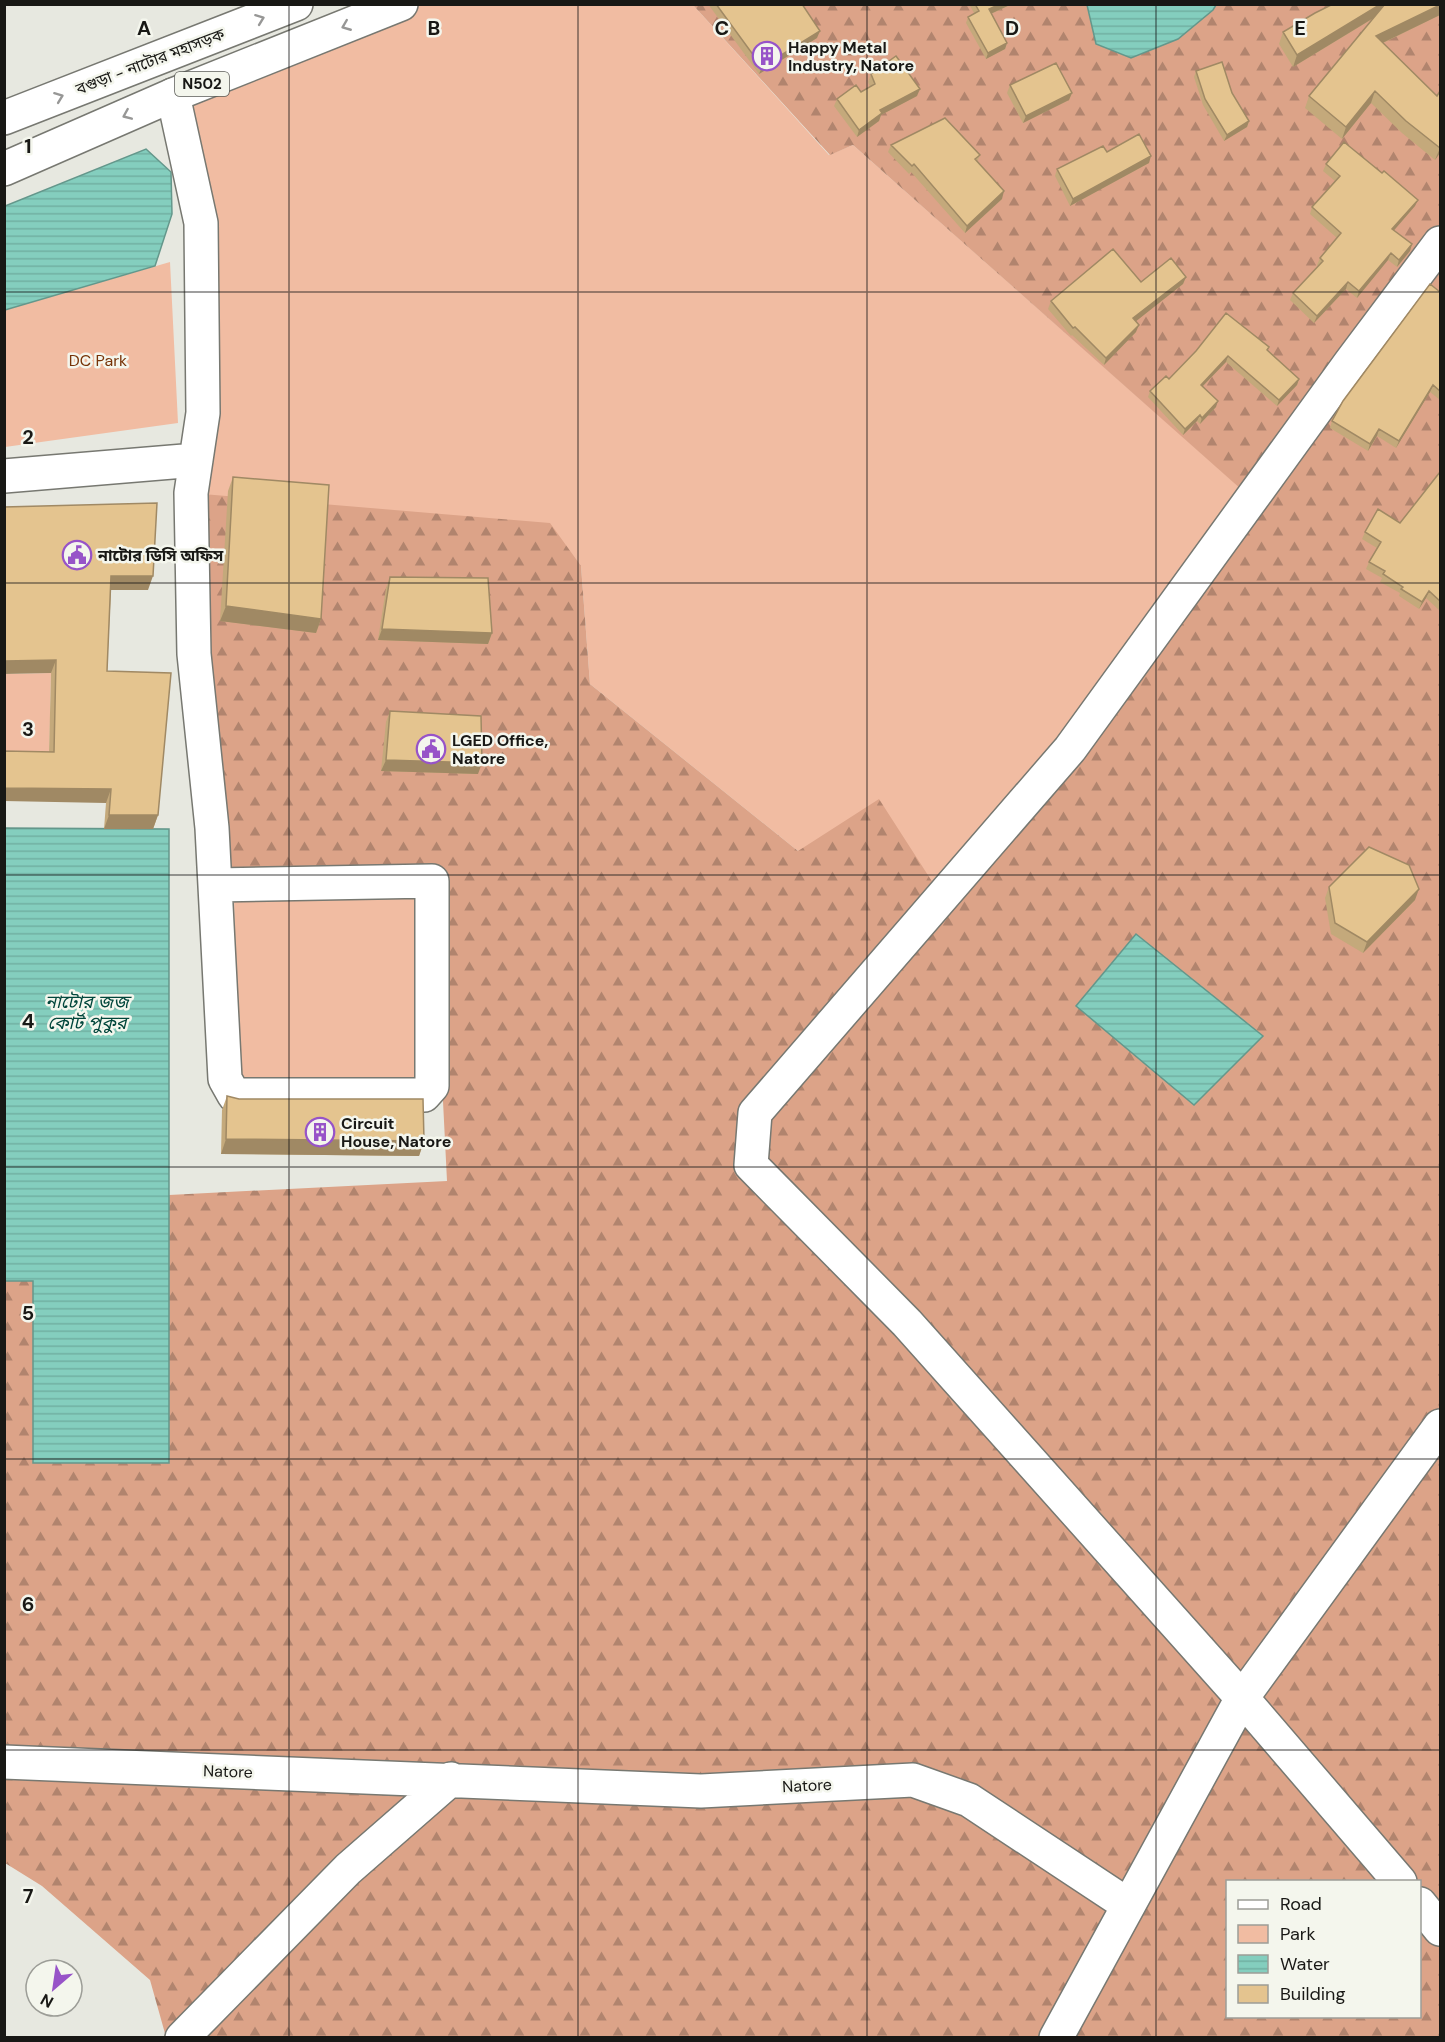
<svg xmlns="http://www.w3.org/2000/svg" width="1445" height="2042" viewBox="0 0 1445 2042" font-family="'DM Sans','Noto Sans Bengali',sans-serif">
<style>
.green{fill:#f1bca2}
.forest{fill:url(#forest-firs);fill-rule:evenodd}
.water{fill:url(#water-rules);stroke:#64978b;stroke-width:1.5}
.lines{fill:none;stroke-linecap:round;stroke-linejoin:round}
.minor-casing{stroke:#777871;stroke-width:36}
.highway-casing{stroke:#777871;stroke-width:36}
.minor{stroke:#fff;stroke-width:33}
.highway{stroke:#fff;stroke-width:33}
.wall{fill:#c4a97b}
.shaded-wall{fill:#a08964}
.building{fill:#e4c48f;stroke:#a08964;stroke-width:1.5}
.oneway{stroke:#979796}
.grid{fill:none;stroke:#181815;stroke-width:1.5;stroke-opacity:0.55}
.labels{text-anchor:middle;stroke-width:5;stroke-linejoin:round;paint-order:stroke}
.shield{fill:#f4f6ed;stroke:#5a5b56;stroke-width:1.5}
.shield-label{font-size:15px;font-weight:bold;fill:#181815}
.poi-label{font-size:16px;font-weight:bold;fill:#181815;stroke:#f4f6ed;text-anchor:start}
.street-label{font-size:16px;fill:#181815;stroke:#f4f6ed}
.park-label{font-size:16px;fill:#773307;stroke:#f4f6ed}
.water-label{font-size:18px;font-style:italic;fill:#00463b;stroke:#f4f6ed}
.grid-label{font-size:20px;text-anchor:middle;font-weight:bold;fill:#181815;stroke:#f4f6ed;stroke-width:5;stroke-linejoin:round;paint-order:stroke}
</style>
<defs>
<pattern id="forest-firs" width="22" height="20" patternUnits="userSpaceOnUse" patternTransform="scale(1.5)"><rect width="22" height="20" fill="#dca388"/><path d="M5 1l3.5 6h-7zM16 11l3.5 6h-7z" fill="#b1846e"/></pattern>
<pattern id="water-rules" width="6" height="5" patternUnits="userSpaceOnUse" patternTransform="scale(1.5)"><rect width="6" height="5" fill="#84cebe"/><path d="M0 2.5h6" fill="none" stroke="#71b0a2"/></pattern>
</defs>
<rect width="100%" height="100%" fill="#e7e8e0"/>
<path class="green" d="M401,5H693L829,155L853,145L1252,498L942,897L798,851L590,684L581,566L191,493L201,223L173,95Z
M170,262L178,423L5,447L4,310Z
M51,673L49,766L5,764L4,674Z
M234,889L417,895V1093L236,1088Z"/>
<path class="forest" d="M693,5H1440V2037H166L150,1980L42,1886L5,1863L4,1281H33V1462L168,1463L169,1195L447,1181L432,882L215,885L191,493L550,523L581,566L590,684L798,851L879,799L942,897L1251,498L853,145L830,155ZM1228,1882H1420V2016H1228Z"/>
<path class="water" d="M1087,5V4L1216,5L1213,10L1178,39L1131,58L1096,44Z
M146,149L171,172L172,214L155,266L5,310V206Z
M5,828L169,829V1463H33V1281H5Z
M1136,934L1263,1036L1194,1105L1076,1006Z"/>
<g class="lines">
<g class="minor-casing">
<path id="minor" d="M173,95L201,223L203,413L191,493L194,654L212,828L225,1079L234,1095H424L432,1086V881L215,885
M4,476L196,460
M4,1762L701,1791L913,1780L969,1800L1128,1905
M1400,1882L1242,1698L907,1323L751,1165L755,1113L1070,749L1350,363L1440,243
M1420,1904L1440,1929
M182,2038L348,1869L451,1779
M1056,2038L1242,1698L1440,1426"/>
</g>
<g class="highway-casing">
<path id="highway" d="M4,118L296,4
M4,169L173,95L401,4"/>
</g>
<use href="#minor" class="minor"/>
<use href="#highway" class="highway"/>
</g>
<path class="wall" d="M708,4H802L817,38L759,74Z
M969,4H1012L991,14L1007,43L1005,49L986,59L966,23L968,17L974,13Z
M1333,4L1440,15L1383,43L1437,96L1440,153L1435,160L1402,133L1371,103L1342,139L1305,108L1309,96L1374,18L1293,67L1279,44L1283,32Z
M1196,71L1249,121L1247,127L1224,141L1203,105L1194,77Z
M871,74L917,96L881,115L879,121L857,137L834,106L837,99L861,92L870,87L868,82Z
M1010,85L1072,93L1069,100L1023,123L1007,93Z
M891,145L980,155L977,162L1002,199L965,233L911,172L909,174L888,152Z
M1107,152L1149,163L1070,206L1055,176L1057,169Z
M1326,164L1415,206L1394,230L1412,244L1410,251L1397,267L1388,260L1357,298L1346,289L1314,323L1290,300L1293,293L1318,266L1317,265L1320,258L1337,238L1310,214L1312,207L1335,181L1323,171Z
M1186,277L1183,284L1136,321V332L1104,365L1072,335L1071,336L1048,309L1051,301L1141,282Z
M1440,292V400L1430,392L1396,448L1377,436L1368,451L1330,428L1332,421Z
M1268,350L1299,379L1297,385L1277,406L1226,362L1203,386L1216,407L1200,424L1197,421L1183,435L1148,397L1150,391L1169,379L1196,351Z
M1440,472V611L1426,598L1419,609L1399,596L1400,593L1380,582L1382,578L1366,569L1369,562L1377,548L1362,539L1365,532L1400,523Z
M233,477L321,619L316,633L220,621L228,491Z
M4,507L148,590H111L107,671L158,815L153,829H104L106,803L49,752L51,673Z
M390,577L492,633L488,644L378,640L386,588Z
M390,711L478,774L381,771L386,722Z
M1329,887L1415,900L1363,953L1331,934L1325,898Z
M227,1096L239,1099L424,1141L419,1156L221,1154L222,1110Z"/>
<path class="shaded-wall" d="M1000,4H1012L986,16L989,9Z
M1381,4H1387L1385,11L1293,67L1297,55Z
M1440,5V15L1372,48L1376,36Z
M820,31L817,38L759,74L762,67Z
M1007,43L1005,49L986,59L988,53Z
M920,89L917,96L881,115L879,121L857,137L859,130L880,110Z
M1375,91L1371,103L1342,139L1346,127Z
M1072,93L1069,100L1023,123L1026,116Z
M1249,121L1247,127L1224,141L1227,135Z
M1440,147V153L1435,160L1440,148Z
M1151,156L1149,163L1070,206L1073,199Z
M1004,191L1002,199L965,233L967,226Z
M1418,200L1415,206L1390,235L1392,229Z
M1412,244L1410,251L1397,267L1399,260Z
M1391,253L1388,260L1357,298L1359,291Z
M1186,277L1183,284L1130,326L1133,318Z
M1348,282L1346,289L1314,323L1317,316Z
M1139,325L1136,332L1104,365L1106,358Z
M1228,356L1226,362L1199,390L1201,385Z
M1299,379L1297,385L1277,406L1279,400Z
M1433,385L1430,392L1396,448L1399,441Z
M1218,401L1216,407L1200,424L1202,418Z
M1200,415L1197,421L1183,435L1185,429Z
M1379,429L1377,436L1368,451L1370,444Z
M111,576H153L148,590H106Z
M1429,591L1426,598L1419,609L1422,602Z
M226,606L321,619L316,633L220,621Z
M382,629L492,633L488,644L378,640Z
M56,660L51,673L4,674V661Z
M386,760L482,763L478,774L381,771Z
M4,788L111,789L106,803L4,801Z
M109,815H158L153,829H104Z
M1419,889L1415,900L1363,953L1367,942Z
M226,1139L424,1141L419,1156L221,1154Z"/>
<path class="building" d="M716,4H802L820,31L762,67Z
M975,4H1000L989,9L1007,43L988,53L968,17L979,11Z
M1333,4H1381L1297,55L1283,32L1315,13Z
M1385,4H1440V5L1376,36L1437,96L1440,91V148L1406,121L1375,91L1346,127L1309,96Z
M896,56L920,89L880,110L882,113L859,130L837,99L856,85L861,92L875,84L871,74Z
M1222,62L1232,93L1249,121L1227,135L1205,99L1196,71Z
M1056,63L1072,93L1026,116L1010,85Z
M945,118L980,155L975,159L1004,191L967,226L914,164L912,166L891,145Z
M1139,134L1151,156L1073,199L1057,169L1103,146L1107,152Z
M1344,142L1382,173L1384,171L1418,200L1392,229L1412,244L1399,260L1391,253L1359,291L1348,282L1317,316L1293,293L1323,261L1320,258L1341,233L1312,207L1340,176L1326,164Z
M1113,249L1141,282L1171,258L1186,277L1133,318L1139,325L1106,358L1075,327L1073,328L1051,301Z
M1430,284L1440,292V391L1433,385L1399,441L1379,429L1370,444L1332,421L1343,401Z
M1226,313L1269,347L1267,350L1299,379L1279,400L1228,356L1201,385L1218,401L1202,418L1200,415L1185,429L1150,391L1166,376L1169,379L1196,351Z
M1440,472V601L1429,591L1422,602L1401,589L1403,587L1383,574L1385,571L1369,562L1381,542L1365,532L1378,509L1400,523Z
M233,477L329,485L321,619L226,606Z
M157,503L153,576H111L107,671L171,673L158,815H109L111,789L4,788V751L54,752L56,660L4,661V507Z
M390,577L488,578L492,633L382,629Z
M390,711L481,716L482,763L386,760Z
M1369,847L1409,865L1419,889L1367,942L1335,923L1329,887Z
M227,1096L239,1099H423L424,1141L226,1139Z"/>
<defs><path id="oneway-chevron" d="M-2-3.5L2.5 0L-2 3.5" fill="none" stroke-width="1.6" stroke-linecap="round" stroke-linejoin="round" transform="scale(1.5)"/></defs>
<g class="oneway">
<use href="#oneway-chevron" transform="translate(260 19) rotate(-21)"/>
<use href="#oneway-chevron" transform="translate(346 26) rotate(158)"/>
<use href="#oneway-chevron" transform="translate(59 97) rotate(-21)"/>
<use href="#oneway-chevron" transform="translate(127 115) rotate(157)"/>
</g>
<path class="grid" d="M289,4V2038M578,4V2038M867,4V2038M1156,4V2038M4,292H1440M4,583H1440M4,875H1440M4,1167H1440M4,1459H1440M4,1750H1440"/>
<defs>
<g id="building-ring" transform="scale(1.5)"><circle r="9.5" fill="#f4f6ed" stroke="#9753c8" stroke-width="1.5"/><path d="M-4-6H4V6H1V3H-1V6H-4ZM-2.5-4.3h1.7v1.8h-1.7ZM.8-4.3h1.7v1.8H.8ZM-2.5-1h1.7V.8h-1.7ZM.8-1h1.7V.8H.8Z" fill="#9753c8"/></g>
<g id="civic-ring" transform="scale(1.5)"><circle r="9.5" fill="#f4f6ed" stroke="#9753c8" stroke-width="1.5"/><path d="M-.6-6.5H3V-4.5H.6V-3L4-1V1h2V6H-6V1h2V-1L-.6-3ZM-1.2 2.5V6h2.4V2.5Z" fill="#9753c8"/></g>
</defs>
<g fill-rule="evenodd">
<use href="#building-ring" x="767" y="56"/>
<use href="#civic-ring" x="77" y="555"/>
<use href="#civic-ring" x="431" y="749"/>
<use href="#building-ring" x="320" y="1132"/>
</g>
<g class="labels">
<rect class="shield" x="175" y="72" width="54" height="24" rx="4.5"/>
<g class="shield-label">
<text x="202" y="89">N502</text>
</g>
<g class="poi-label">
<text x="788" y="53">Happy Metal<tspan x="788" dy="18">Industry, Natore</tspan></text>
<text x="98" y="561">নাটোর ডিসি অফিস</text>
<text x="452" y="746">LGED Office,<tspan x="452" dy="18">Natore</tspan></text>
<text x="341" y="1129">Circuit<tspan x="341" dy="18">House, Natore</tspan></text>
</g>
<g class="street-label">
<text transform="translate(150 61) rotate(-21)" y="6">বগুড়া - নাটোর মহাসড়ক</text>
<text transform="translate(228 1771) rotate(2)" y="6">Natore</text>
<text transform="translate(807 1785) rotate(-3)" y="6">Natore</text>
</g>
<g class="park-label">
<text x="98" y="366">DC Park</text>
</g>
<g class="water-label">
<text x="87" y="1008">নাটোর জজ<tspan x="87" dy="21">কোর্ট পুকুর</tspan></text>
</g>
</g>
<g class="grid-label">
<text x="144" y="35">A</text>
<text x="434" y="35">B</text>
<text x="722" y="35">C</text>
<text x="1012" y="35">D</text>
<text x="1300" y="35">E</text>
<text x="28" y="153">1</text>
<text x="28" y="444">2</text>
<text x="28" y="736">3</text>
<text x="28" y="1028">4</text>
<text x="28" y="1320">5</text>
<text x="28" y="1611">6</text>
<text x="28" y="1903">7</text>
</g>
<rect width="1445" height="2042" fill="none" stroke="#181815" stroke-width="12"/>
<rect x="1226" y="1880" width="195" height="138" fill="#f4f6ed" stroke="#9c9d97" stroke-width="1.5"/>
<rect x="1238" y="1900" width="30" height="9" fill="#ffffff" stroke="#9c9d97" stroke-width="1.5"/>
<text x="1280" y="1910" font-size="18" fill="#181815">Road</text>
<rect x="1238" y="1925" width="30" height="18" fill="#f1bca2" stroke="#9c9d97" stroke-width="1.5"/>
<text x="1280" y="1940" font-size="18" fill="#181815">Park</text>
<rect x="1238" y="1955" width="30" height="18" fill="url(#water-rules)" stroke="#9c9d97" stroke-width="1.5"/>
<text x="1280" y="1970" font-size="18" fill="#181815">Water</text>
<rect x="1238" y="1985" width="30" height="18" fill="#e4c48f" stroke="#9c9d97" stroke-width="1.5"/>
<text x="1280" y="2000" font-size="18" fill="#181815">Building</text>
<g transform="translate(54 1988) rotate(209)"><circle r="28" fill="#f4f6ed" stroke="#9c9d97" stroke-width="1.5"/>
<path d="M0-4.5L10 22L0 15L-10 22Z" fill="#9753c8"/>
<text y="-9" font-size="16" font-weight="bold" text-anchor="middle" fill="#181815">N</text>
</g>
</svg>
